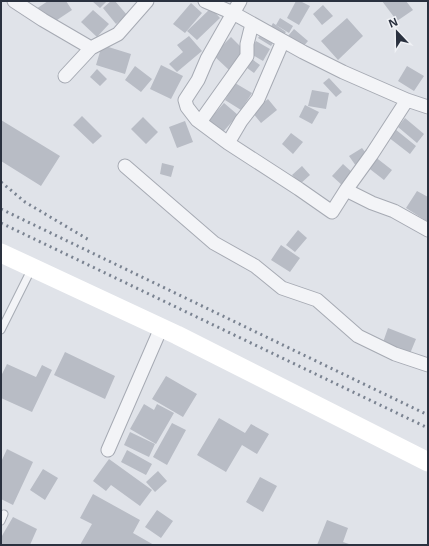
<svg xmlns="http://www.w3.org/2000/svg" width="429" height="546" viewBox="0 0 429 546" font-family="'Open Sans',sans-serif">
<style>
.building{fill:#b8bcc5}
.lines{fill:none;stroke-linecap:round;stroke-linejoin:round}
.service-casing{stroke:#a6aab3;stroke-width:9}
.minor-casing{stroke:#a6aab3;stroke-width:15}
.service{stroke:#f3f4f7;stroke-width:7}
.minor{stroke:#f3f4f7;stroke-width:13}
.secondary{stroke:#fff;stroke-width:19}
.rail{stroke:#7a8391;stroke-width:3;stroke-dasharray:2 4;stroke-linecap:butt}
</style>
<rect width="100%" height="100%" fill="#e0e3e9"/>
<path class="building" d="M48,1H66L72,10L48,26L36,9Z
M92,1H107L100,8Z
M111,1H115L127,15L116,24L103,8Z
M296,1H300L310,6L299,25L287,18Z
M382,1H406L413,10L397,21Z
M191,3L202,13L185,33L173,24Z
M323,5L333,16L322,25L313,14Z
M211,8L220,18L197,40L187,31Z
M93,10L109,24L97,37L81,22Z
M280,18L293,26L289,33L276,25Z
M347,18L363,36L338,60L321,41Z
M273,23L286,32L281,38L269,30Z
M294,29L308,41L302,48L288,36Z
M263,31L275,40L271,46L258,38Z
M189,36L202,51L177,72L169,64L183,52L177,45Z
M231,37L246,52L229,70L213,55Z
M256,41L270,49L263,61L249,53Z
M102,45L131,54L125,74L96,65Z
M249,57L260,65L254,73L243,65Z
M161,65L183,76L171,99L150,89Z
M135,66L152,79L141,92L125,80Z
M407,66L424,76L414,91L398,81Z
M97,69L107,79L100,86L90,77Z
M329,78L342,92L336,97L323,83Z
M235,83L252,93L241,110L225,100Z
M312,90L329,93L326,109L308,106Z
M268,99L277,110L261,123L252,112Z
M224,103L238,115L222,133L208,121Z
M305,105L319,112L312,124L299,117Z
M82,116L102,136L93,144L73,125Z
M143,117L158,132L146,144L131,129Z
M405,118L424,134L417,143L398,127Z
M1,120L60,156L41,186L1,161Z
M185,121L193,142L177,148L169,127Z
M395,129L416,146L410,154L388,137Z
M291,133L303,142L293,154L282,144Z
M362,148L369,157L356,166L349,156Z
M374,156L392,170L384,180L366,166Z
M162,163L174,166L171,177L160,174Z
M343,164L354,174L343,186L332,176Z
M302,166L310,175L300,184L292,175Z
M417,191L428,197V222L406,208Z
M298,230L307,238L295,252L286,245Z
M281,245L300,258L290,272L271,260Z
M388,328L416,339L409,356L382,345Z
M65,352L115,376L105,399L54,375Z
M7,364L36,377L42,365L52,370L32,412L1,398V376Z
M166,376L197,394L183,417L152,399Z
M144,404L154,410L157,404L174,413L156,444L130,429Z
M219,418L245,433L251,424L269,434L257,454L242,445L226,472L197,455Z
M172,423L186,430L167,465L153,457Z
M130,432L155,444L149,457L124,445Z
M7,449L33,462L13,505L1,499V462Z
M127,450L152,464L146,475L121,462Z
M109,459L152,490L140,506L111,485L106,491L93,481Z
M43,469L58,478L45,500L30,490Z
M158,471L167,481L155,492L146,482Z
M260,477L277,486L263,512L246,502Z
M93,494L140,520L133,533L154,545H80L92,524L80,518Z
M157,510L173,521L161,538L145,527Z
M13,517L37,529L30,545H1V538L3,534Z
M327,520L348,528L343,542L352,545H317Z"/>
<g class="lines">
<g class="service-casing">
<path id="service" d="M1,330L32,268
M1,521L4,514"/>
</g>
<g class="minor-casing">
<path id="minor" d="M14,1L43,20L91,48
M205,1L233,13L303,52L343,72L407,100L428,107
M240,1L207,59L198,80L185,100L187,107L197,120L228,143L299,189L332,212L346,190L372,154L407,100
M65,76L91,48L118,34L147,1
M200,122L247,56V44L252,24
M228,143L241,121L258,99L283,41
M125,166L214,243L255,266L282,288L317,300L358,336L395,354L428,365
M346,190L372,203L394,211L428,230
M108,450L161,328"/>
</g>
<use href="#service" class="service"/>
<use href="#minor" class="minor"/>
<path class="secondary" d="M1,253L177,335L428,462"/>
<path class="rail" d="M1,182L25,202L89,240
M1,209L428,415
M1,223L428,428"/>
</g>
<rect width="429" height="546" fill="none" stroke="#2a313f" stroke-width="4"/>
<g transform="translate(397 32) rotate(338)" stroke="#f0f2f6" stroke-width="3" paint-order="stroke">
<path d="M0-3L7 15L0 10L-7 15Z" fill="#2a313f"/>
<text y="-6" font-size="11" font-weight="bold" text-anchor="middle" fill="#2a313f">N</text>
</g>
</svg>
